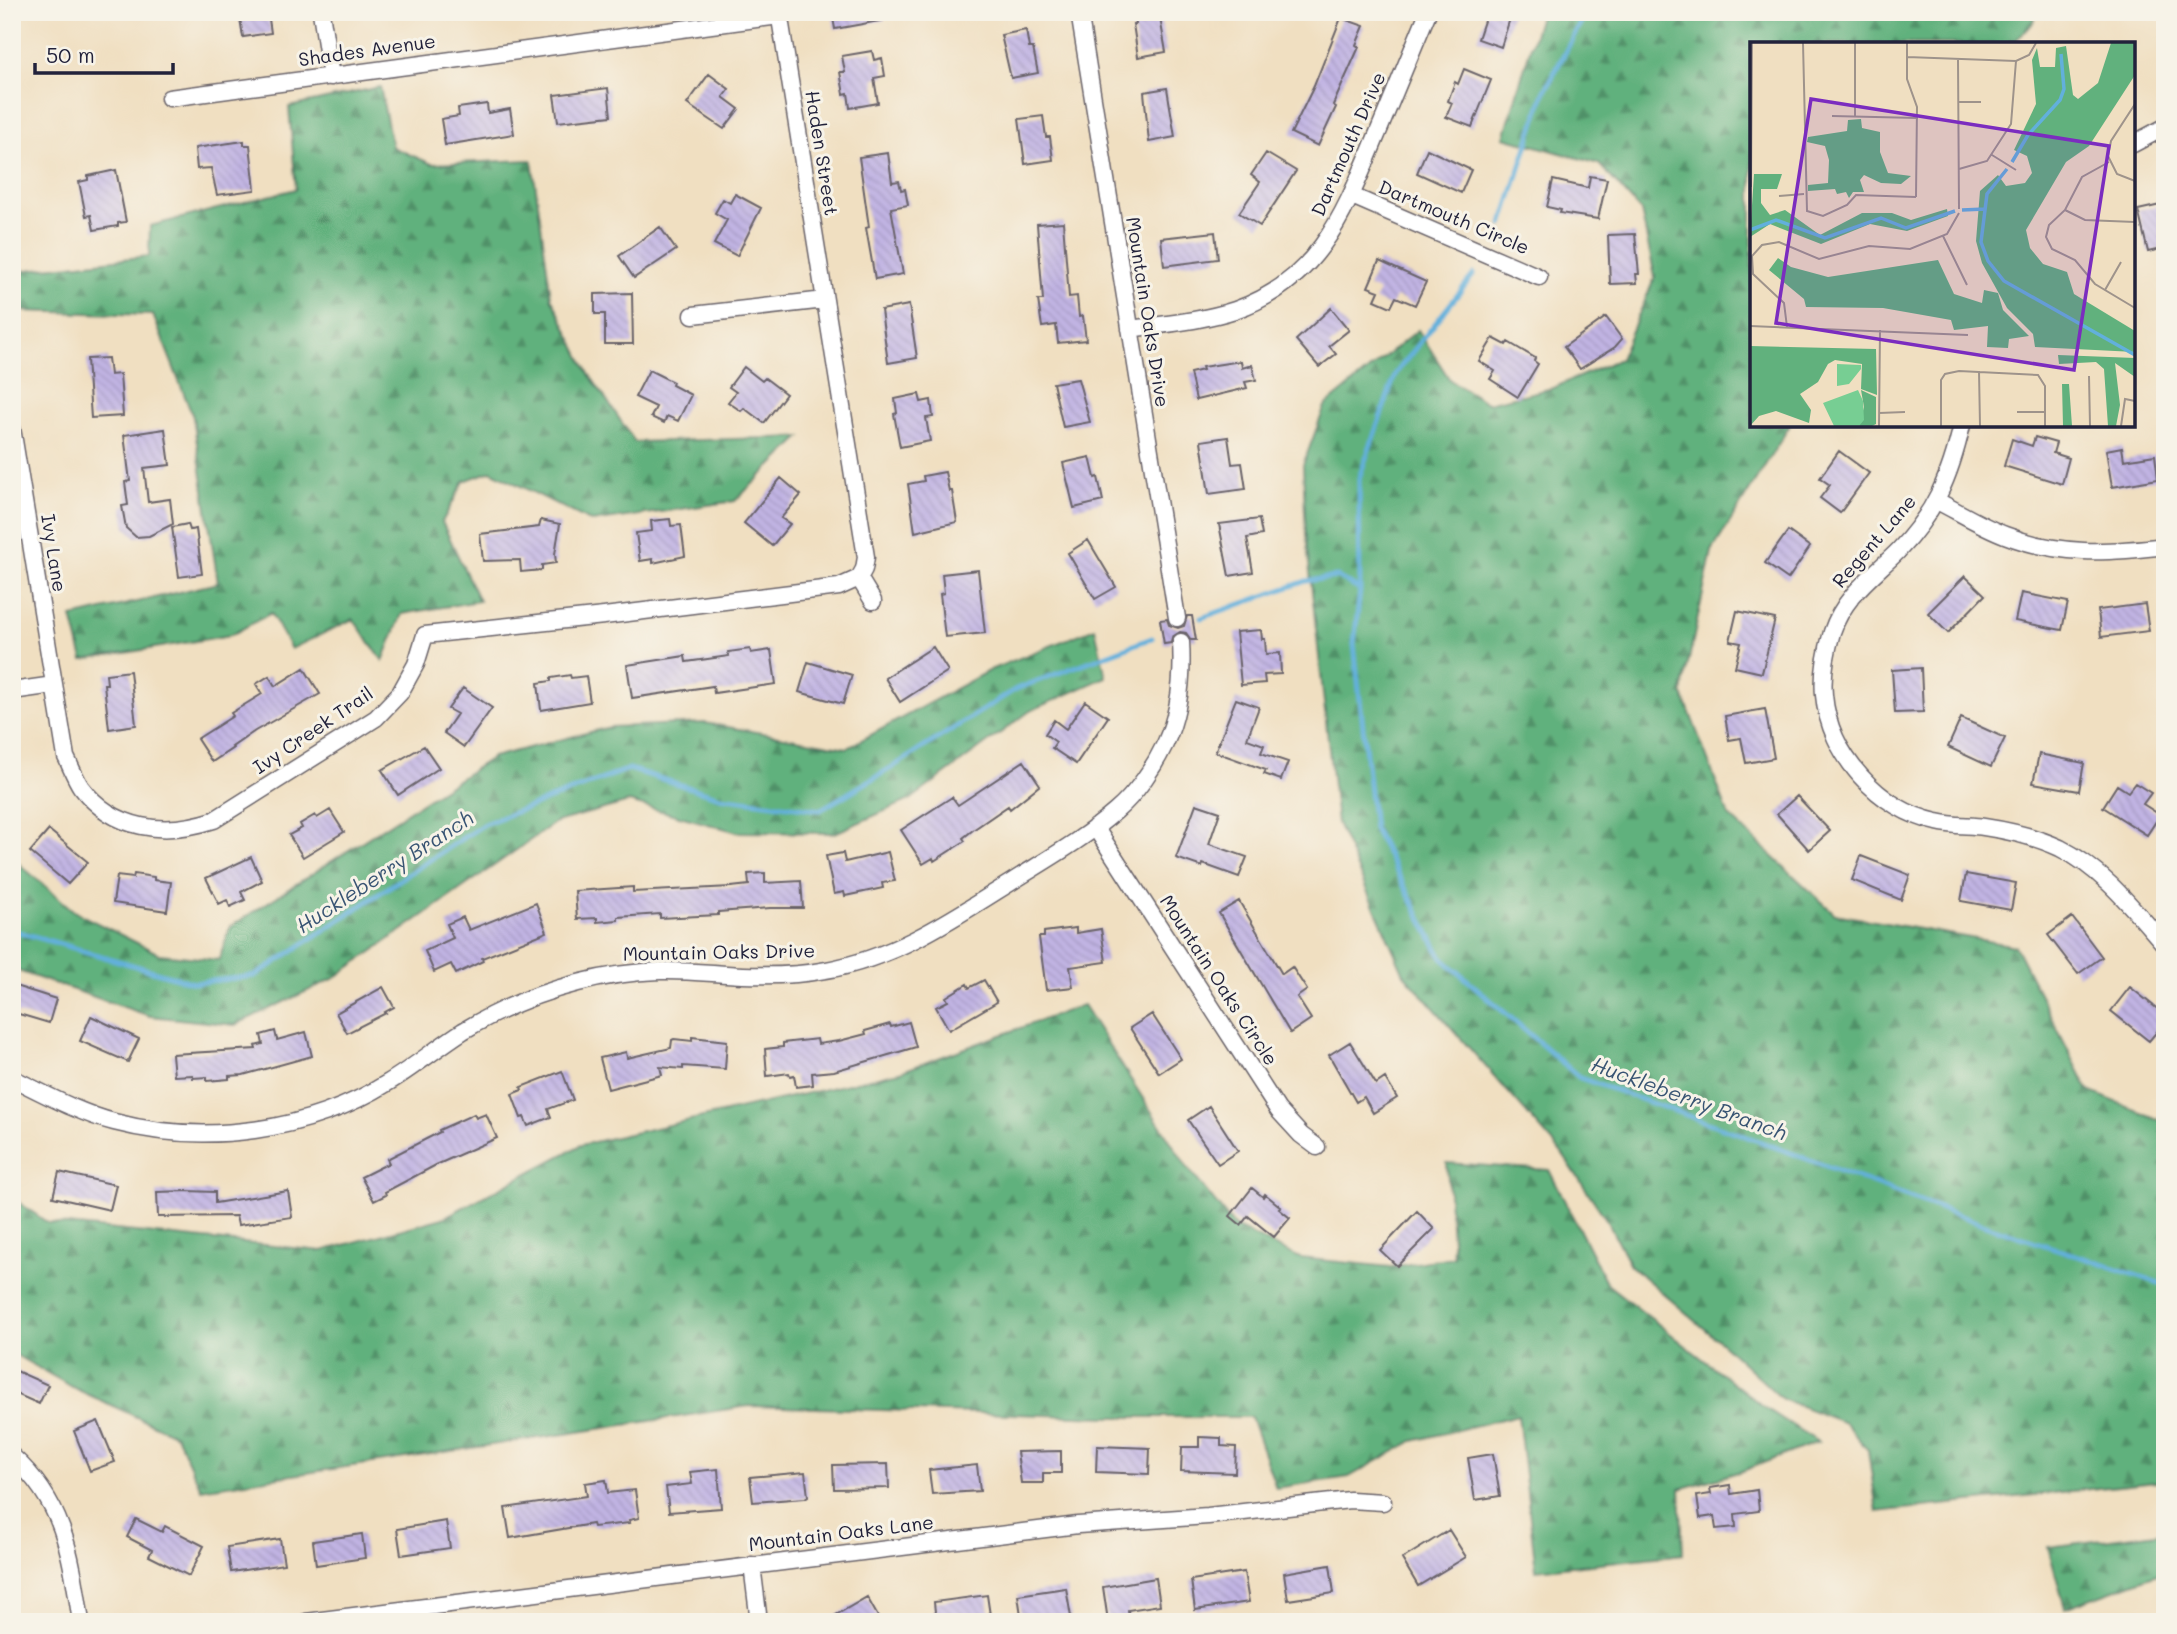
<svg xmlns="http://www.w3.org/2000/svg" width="2177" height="1634" viewBox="0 0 2177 1634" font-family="Mali,sans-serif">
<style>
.forest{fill:url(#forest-firs);stroke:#426a5c;stroke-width:2}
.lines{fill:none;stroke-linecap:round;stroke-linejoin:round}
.stream{stroke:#62b0dc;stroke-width:5}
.building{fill:url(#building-back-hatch)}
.minor-casing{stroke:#6a646a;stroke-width:19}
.minor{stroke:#fff;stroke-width:16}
.labels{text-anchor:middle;stroke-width:6;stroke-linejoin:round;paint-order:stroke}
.street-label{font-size:19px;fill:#22223b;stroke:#f7f3e8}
.water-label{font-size:21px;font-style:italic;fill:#385473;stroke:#f7f3e8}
.inset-river{fill:none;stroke:#62b0dc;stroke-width:3.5}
.inset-road{fill:none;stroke:#9e938b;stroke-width:2}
.view{fill:#7b2cbf;fill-opacity:0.15;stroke:#7b2cbf;stroke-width:3.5}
.inset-edge{fill:none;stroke:#22223b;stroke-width:3.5}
</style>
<defs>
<pattern id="forest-firs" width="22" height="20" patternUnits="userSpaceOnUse" patternTransform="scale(1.75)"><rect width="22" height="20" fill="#61b17d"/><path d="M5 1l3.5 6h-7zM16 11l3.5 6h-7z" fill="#509068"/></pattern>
<pattern id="building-back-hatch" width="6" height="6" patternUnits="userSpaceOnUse" patternTransform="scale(1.75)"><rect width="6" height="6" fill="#c1b4e3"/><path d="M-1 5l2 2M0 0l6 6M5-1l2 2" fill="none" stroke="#a69ac4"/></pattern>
</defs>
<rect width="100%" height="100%" fill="#f7f3e8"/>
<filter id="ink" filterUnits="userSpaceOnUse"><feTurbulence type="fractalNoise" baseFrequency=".0143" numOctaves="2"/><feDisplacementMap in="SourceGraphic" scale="14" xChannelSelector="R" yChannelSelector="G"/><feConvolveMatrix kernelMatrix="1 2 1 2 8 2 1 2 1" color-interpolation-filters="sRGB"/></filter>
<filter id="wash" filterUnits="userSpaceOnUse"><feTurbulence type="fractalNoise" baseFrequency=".00686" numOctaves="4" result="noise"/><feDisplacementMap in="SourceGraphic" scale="28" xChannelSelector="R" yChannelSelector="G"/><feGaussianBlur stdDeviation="1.57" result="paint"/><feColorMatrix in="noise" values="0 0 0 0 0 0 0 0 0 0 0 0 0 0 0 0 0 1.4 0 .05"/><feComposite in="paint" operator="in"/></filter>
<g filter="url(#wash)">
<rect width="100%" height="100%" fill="#f0dfc1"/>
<path class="forest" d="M1541,12H2037L2032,24L2012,44H1752V425H1790L1712,551L1682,692L1729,816L1835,914L2015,946L2089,1091L2165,1122V1481L1877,1512L1868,1450L1845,1423L1782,1399L1725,1346L1630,1265L1606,1219L1561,1152L1404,974L1337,823L1306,536L1303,465L1325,406L1418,330L1450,380L1487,403L1553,388L1620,359L1655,277L1641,211L1599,164L1504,137Z
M380,87L392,147L432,164L532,160L551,297L589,374L635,442L801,437L735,501L592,522L491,471L464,481L442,522L479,601L402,614L383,661L353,619L291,649L271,613L231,635L83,660L72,617L218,583L193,417L153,315L20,311L19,271L149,256L150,226L296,189L289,107Z
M1095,628L1106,677L1030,711L910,800L835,833L737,832L629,802L556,822L333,979L235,1025L150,1016L12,969V858L75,912L159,954L219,960L230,927L493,757L610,727L705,723L847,748L990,670Z
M1083,1005L1187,1167L1235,1227L1300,1258L1391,1267L1453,1257L1447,1163L1549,1170L1607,1284L1764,1407L1818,1442L1745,1470L1680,1489L1683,1554L1536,1570L1518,1415L1413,1441L1349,1477L1276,1488L1251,1417H1109L749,1406L201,1489L176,1435L76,1389L12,1353V1198L48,1223L322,1251L443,1218L581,1145L900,1072Z
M2165,1532V1571L2065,1608L2048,1547Z"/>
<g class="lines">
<path class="stream" d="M1502,225L1544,93L1586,12
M1474,274L1396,373L1359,478L1360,590L1354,644L1374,829L1442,958L1580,1078L1737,1133L1985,1225L2165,1285
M1201,618L1306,581L1337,577L1360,590
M12,930L194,983L255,976L484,824L629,769L720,797L820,810L891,768L1016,689L1152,638"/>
</g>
<g id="blocks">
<path class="building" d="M239,12H268L271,33L243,37Z
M832,12H884L885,20L835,29Z
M1134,12H1159L1166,52L1138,57L1133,24H1136Z
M1487,12H1512L1501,47L1478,39Z
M1341,18L1364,26L1356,45L1359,47L1333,105L1336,107L1318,146L1291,133L1314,86Z
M1026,30L1029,48H1033L1038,73L1011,78L1001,35Z
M872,51L874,60L882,58L885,76L874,78L878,103L850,108L848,93L844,94L840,72H845L842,56Z
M1464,69L1491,80L1472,127L1446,117L1452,103L1448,101L1455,82L1458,84Z
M709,74L729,89L723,97L739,109L724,129L687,104Z
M608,88L611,116L558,122L554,95Z
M1167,88L1175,137L1149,142L1144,92Z
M487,104L488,113L510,109L514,134L445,145L441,119L459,116L458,108Z
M1043,116L1046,137H1050L1053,160L1025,164L1019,119Z
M244,141V145H250L255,190L217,195L211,168L197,169L195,148Z
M1427,149L1471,170L1461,193L1417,173Z
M888,153L892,182L899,181L901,190L905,189L908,205L891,208L903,274L875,279L866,228L869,227L859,157Z
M1266,153L1296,171L1260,226L1239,213L1260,182L1251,175Z
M116,170L126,222L118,223V226L94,230L91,215L86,216L79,182L88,180V176Z
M1590,176L1607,179L1598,219L1560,213L1561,210L1547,207L1553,180L1588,188Z
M735,194L761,208L737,256L714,244L727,220L715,213L723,199L730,203Z
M2165,204V248L2148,252L2138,210Z
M1063,222L1069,297L1077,296L1079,317L1083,316L1086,340L1058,343L1056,325L1042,327L1038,300H1043L1037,224Z
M660,227L676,250L634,278L619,256Z
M1215,232L1218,259L1164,266L1161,238Z
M1635,234L1639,274H1636L1637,283L1610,284L1608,235Z
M1379,261L1426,282L1415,305L1396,297L1391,307L1375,300L1379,291L1368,287Z
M632,293L633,344H605V314H595V294Z
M909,305L917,358L888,363L881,310Z
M1331,308L1349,330L1329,346L1336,354L1319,367L1296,340Z
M1606,317L1622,339L1615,347L1580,369L1564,347Z
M1493,338L1506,345L1508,342L1535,358L1534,361L1538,364L1518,397L1490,379L1495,371L1479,361Z
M108,358L110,375L120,374L123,416L91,418L87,359Z
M1241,361L1242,368L1252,365L1256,380L1245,382L1247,388L1196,400L1190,373L1203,370L1202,367Z
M744,367L762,381L765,378L786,394L764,423L744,408L741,411L728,402L736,392L729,387Z
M649,370L673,382L672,385L691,395L678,421L667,416L664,423L651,417L656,407L635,397Z
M1078,379L1090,422L1063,427L1053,383Z
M919,394L921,402L931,400L933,417L926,418L930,441L900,447L894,414L897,413L895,399Z
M165,429L170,465L144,468L148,502L170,499L173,524L149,536L136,537L126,528L122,506L128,505L125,482L130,481L124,435Z
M1228,437L1232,464L1242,463L1246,489L1209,494L1201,441Z
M2035,437L2056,443L2053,453L2069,458L2062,484L2004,466L2012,439L2032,446Z
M2122,447L2124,460L2155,455L2158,479L2112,487L2106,450Z
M1839,451L1869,473L1840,513L1820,498L1830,485L1820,478Z
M1090,457L1095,478L1098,477L1103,501L1074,508L1063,463Z
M945,472L949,491H952L957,522L915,532L908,484L924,481L923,476Z
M781,478L801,495L781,518L790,524L772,546L744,523Z
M670,519L671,526L681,525L685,556L653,563V559L640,561L636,533L652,531L651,521Z
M1259,519L1262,535L1247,538L1253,572L1229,576L1219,524Z
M541,520L560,524L555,554L556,563L542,565V570L521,572L520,560L483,561L480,534L539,527Z
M188,524L190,530L196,529L202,574L179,577L172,527Z
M1788,531L1810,547L1788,579L1765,563Z
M1088,540L1116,587L1095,599L1068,553Z
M978,570L985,633L945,637L940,594L944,593L942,574Z
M1965,576L1985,595L1948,633L1928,613Z
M2021,593L2068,602L2062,630L2015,621Z
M2145,604L2149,631L2101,637L2098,610Z
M1737,611L1775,619L1762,673L1735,667L1741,643L1730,641Z
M1187,616H1192L1196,640H1191L1186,633L1180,632L1172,637L1171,643L1164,644L1160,620L1167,619L1169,625L1178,628L1184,626Z
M1261,630L1262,639H1265L1266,654L1280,653L1281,674L1264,675L1265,683L1241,685L1236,632Z
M933,647L948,671L900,702L885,678Z
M750,649L751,653L771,650L776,684L714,693L713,686L632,698L627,665L685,656L686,662L729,656L728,652Z
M808,662L852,675L843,704L799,692Z
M304,668L320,694L255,731L232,747L233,748L212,762L197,739L233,716L231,713L262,694L256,684L269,676L275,686Z
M1921,668L1923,712L1895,713L1892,670Z
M130,671L136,725L109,729L104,684H107L106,674Z
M570,675L571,678L586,676L590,702L541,710L538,683L551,681V678Z
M463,688L492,708L464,747L444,733L457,714L448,709Z
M1236,699L1259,707L1247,739L1264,745L1261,753L1288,762L1281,780L1264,774L1266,770L1215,752Z
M1085,701L1108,717L1076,764L1052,748L1056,742L1045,734L1054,720L1066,729Z
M1765,709L1774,758L1746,763L1741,738L1729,740L1725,716Z
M1961,718L2005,738L1991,767L1948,747Z
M424,746L439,768L398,795L382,770Z
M2039,754L2084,763L2079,791L2033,783Z
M1024,761L1040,785L1010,809L1008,806L973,830L963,838L965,841L934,861L933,858L923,864L901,830L952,797L958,805Z
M2135,783L2151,793L2143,804L2160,815L2147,835L2103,807L2117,785L2128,792Z
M1797,796L1830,831L1809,850L1777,814Z
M1196,804L1220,812L1209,844L1247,857L1239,877L1203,864L1202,867L1176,858Z
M330,810L344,832L303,857L289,835L302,828L300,824L315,815L317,818Z
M49,830L88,862L68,884L30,852Z
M888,852L895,881L882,883L883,888L845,896L844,892L834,894L826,856L843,853L845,862Z
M1861,856L1910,875L1901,900L1852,880Z
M251,857L262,881L241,892L245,900L230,907L227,900L219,904L206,878Z
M765,873V883L801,881L803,908H770L718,912V915L660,918V914L618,917V920L597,922V918L577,919L575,891L633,887V892L731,887L749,885L748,874Z
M134,874L154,877V880L171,882L167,911L113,903L117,876L133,878Z
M1966,874L2016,883L2011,910L1961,901Z
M1239,901L1282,974L1292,967L1307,990L1297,997L1311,1019L1290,1033L1219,913Z
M536,903L547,932L482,958L483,961L456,974L451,964L434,972L425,951L453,938L447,924L463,917L469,930Z
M2072,917L2102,957L2078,974L2048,935Z
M1076,928V933L1101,929L1106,962L1070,967L1073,987L1046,990L1039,937H1044V932Z
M984,980L997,1002L949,1030L936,1007L948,1001L946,997L967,984L969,988Z
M12,985L56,999L49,1023L12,1012Z
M383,987L394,1007L385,1012L386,1013L347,1033L336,1013Z
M2130,987L2165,1015V1022L2149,1041L2111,1011Z
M1152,1014L1181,1059L1159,1073L1130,1028Z
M91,1016L139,1039L128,1062L80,1041Z
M909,1022L916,1047L834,1071L812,1073L813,1085L796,1087L794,1075L790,1076L789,1073L767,1076L765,1049L783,1047V1043L817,1039L818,1044L839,1041L866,1034L865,1031L890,1024L891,1027Z
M275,1031L277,1040L306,1032L312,1056L243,1075L229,1076V1079L207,1081V1077L193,1078V1075L174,1076L172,1054L256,1049L255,1046L263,1044L261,1035Z
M692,1037L727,1041L725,1069L683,1066V1069L660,1067L662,1075L608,1089L600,1058L626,1052L627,1058L671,1048L672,1040L674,1039L692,1041Z
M1350,1042L1376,1084L1385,1078L1397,1098L1373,1113L1364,1097L1356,1102L1329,1055Z
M562,1071L573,1100L548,1109L551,1117L528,1126L524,1117L521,1118L512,1094L522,1090L521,1087Z
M1209,1106L1238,1151L1218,1164L1188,1120Z
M474,1114L476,1118L486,1114L497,1138L436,1165L385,1192L386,1195L374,1201L361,1177L389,1163L387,1159L440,1132L439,1130Z
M59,1172L116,1185L110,1210L53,1197Z
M1252,1188L1263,1197L1265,1194L1281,1207L1279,1209L1290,1218L1274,1237L1248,1216L1241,1225L1230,1216Z
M187,1191L215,1192V1203L288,1191L292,1217L238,1225L236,1216L158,1217L157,1192Z
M1417,1211L1434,1229L1397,1266L1380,1250Z
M12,1369L48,1385L39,1404L12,1392Z
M98,1421L115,1462L90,1471L74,1431Z
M1199,1437L1221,1438V1446L1236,1447L1235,1473L1181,1471L1182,1447H1199Z
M1097,1446L1150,1448L1149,1474L1096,1472Z
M1061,1451V1473H1043V1483H1021L1017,1452Z
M1493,1454L1500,1496L1475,1500L1468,1458Z
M888,1464L889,1488L834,1489L833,1465Z
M977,1465L980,1491L932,1494L929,1470Z
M718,1469L721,1508L669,1512L666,1487L692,1484L690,1472Z
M805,1472L808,1496L805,1498L753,1502L750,1477Z
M606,1480L608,1493L635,1490L639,1518L629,1520L630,1523L593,1527L592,1524L510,1538L505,1508L587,1496L585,1483Z
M1730,1485L1731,1494L1757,1490L1759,1511L1735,1514L1736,1527L1716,1529L1714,1516L1700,1518L1697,1496L1711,1494L1710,1488Z
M136,1519L162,1532L165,1526L204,1546L189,1576L149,1556L152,1550L127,1537Z
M446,1521L450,1548L401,1555L397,1529Z
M1449,1530L1466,1557L1418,1586L1402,1559Z
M362,1534L365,1558L316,1565L313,1541Z
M280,1539L284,1564L231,1572L227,1547Z
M1330,1565L1334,1593L1288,1600L1284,1573Z
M1244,1572L1249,1602L1195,1610L1191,1580Z
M1156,1578L1160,1605L1128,1610L1129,1618L1108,1621L1103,1587Z
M1066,1588L1071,1617L1022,1622L1018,1595Z
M987,1595L991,1622H936L934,1602Z
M867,1597L881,1622H824Z"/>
</g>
</g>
<g filter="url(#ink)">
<use href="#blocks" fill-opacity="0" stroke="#6a646a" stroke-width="2"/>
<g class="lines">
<g class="minor-casing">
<path id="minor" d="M321,12L331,77
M779,12L866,557L864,569L859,578
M1079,12L1177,618
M169,98L779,16
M2133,144L2165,127
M1352,196L1539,277
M693,315L825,300
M1130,329C1164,324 1201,321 1235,310C1320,281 1345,211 1377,135C1394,94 1411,53 1428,12
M1962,425C1950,477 1935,512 1898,551C1872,577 1844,596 1832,632C1826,653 1822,674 1824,695C1829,754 1879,810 1937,822C1952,826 1969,825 1984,827C2011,831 2036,837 2060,848C2104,870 2134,910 2165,945
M12,428L66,757C71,767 75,778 81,787C114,831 165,836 214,820L376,718L400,693L416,664L425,635L604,616L839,587L859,578
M1937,501C1959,512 1981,526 2005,535C2059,556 2108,553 2165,546
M859,578L873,601
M12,691L54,685
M1095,827L1278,1110L1301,1135L1317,1147
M12,1078C45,1094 79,1113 114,1122C205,1146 309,1132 389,1082C414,1067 438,1047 463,1031C498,1010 538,993 578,983C604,976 633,972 660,971C688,970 716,974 743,975C770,976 800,975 826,970C896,958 954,918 1013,881C1048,859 1085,838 1116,811C1136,794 1154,767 1165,744C1180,712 1183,676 1181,642
M12,1456C65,1503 71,1556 81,1622
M752,1565L759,1622
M306,1622L1078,1525L1208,1516L1350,1500L1383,1502"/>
</g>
<use href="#minor" class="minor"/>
</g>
</g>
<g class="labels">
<g class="street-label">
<text transform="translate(367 50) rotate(-8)" y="7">Shades Avenue</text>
<text transform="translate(1348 144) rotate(-66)" y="7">Dartmouth Drive</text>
<text transform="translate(822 153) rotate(81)" y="7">Haden Street</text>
<text transform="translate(1454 217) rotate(23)" y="7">Dartmouth Circle</text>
<text transform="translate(1148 312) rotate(81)" y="7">Mountain Oaks Drive</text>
<text transform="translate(1874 541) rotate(-49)" y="7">Regent Lane</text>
<text transform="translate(54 553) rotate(81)" y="7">Ivy Lane</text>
<text transform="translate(313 730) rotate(-34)" y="7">Ivy Creek Trail</text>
<text transform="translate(719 952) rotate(-1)" y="7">Mountain Oaks Drive</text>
<text transform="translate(1219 980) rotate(57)" y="7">Mountain Oaks Circle</text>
<text transform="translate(841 1533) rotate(-7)" y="7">Mountain Oaks Lane</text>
</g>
<g class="water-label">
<text transform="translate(385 872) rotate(-33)" y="7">Huckleberry Branch</text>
<text transform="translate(1689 1099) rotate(20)" y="7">Huckleberry Branch</text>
</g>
</g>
<g transform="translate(1750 42)">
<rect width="385" height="385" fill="#f0dfc1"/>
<path d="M361,1H385V33L339,104L316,120L276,188L280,206L293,222L317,230L324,252L385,289V310L285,305L283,292L257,266L232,221L226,199L230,149L248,133L256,144L275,141L282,131L277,114L264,108L286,62L282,18L287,6L290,25H305L306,6L316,4L323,53L328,57L348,41ZM111,77L112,86L130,90V110L138,131L161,134L151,142L131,141L114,133L110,138L114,150H103L99,156L96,150L87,152L85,147L58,149V143L78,141L79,118L75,104L57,100L58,95L97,89L98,78ZM4,132H32L27,147H11V161L20,173L35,168L70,193L112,171H142L161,178L197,167L198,174L157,189L120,182L71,202L20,182L0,195ZM28,216L41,225L78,235L188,218L204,252L232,261L234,248L248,251L253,268L279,294L259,297L258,306L237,305L238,284L204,288L201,278L133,266L56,265L54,257L19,228ZM0,304L126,307L127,353L111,347L112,322L85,318L78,322L68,340L50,352L61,368L59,381L26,369L9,374L0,384ZM308,313L385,316V335L365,321L370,363L366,384H358L354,327L346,320L309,322ZM312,342H319L322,384H313ZM111,348L126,355V382L122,384H109L114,365Z" fill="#61b17d"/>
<path d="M87,322L111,323V327L99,342L87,344ZM108,348L113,359L114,378L109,384H84L73,361Z" fill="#77ce93"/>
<path class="inset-river" d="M262,120L278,93L310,58L314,47L311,12M257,127L237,152L231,200L238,219L254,239L385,313M212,168L235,167M0,188L26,178L75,196L131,176L156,186L205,169"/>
<path class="inset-road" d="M53,1L57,169L73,174L97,163L106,153L166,155M105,1V75M157,1V37L167,65L166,155M157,15L266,19L279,13L286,1M208,18L209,167M209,60H231M385,62L361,99L358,114L367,132L385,139M82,74L168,76M242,113L266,128M359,120L332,135L315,168L299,183L296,195L302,207L325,218L345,242L385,266M209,127L237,119L261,82L266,19M1,145L2,1M29,154L54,152M315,168L335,178L385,180M193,194L217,243M355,248L371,220M0,284L218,293M37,285L34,261L3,232L2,214L12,203L29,200L69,217L119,204L160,207L197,192L209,171M229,329L230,384M339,334L340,384M267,370H295M129,371L155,370M129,384L130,288M191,384V338L195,332L209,329L288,333L295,344V384M371,384L375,357L385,359"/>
<path class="view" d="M61,57L359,104L324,328L26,281Z"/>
<rect width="385" height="385" class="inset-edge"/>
</g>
<rect width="2177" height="1634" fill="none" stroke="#f7f3e8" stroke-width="42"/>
<path d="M35 63v10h138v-10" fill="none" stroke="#22223b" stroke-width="3.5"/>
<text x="46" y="63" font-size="21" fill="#22223b" stroke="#f7f3e8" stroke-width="5" paint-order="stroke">50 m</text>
</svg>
